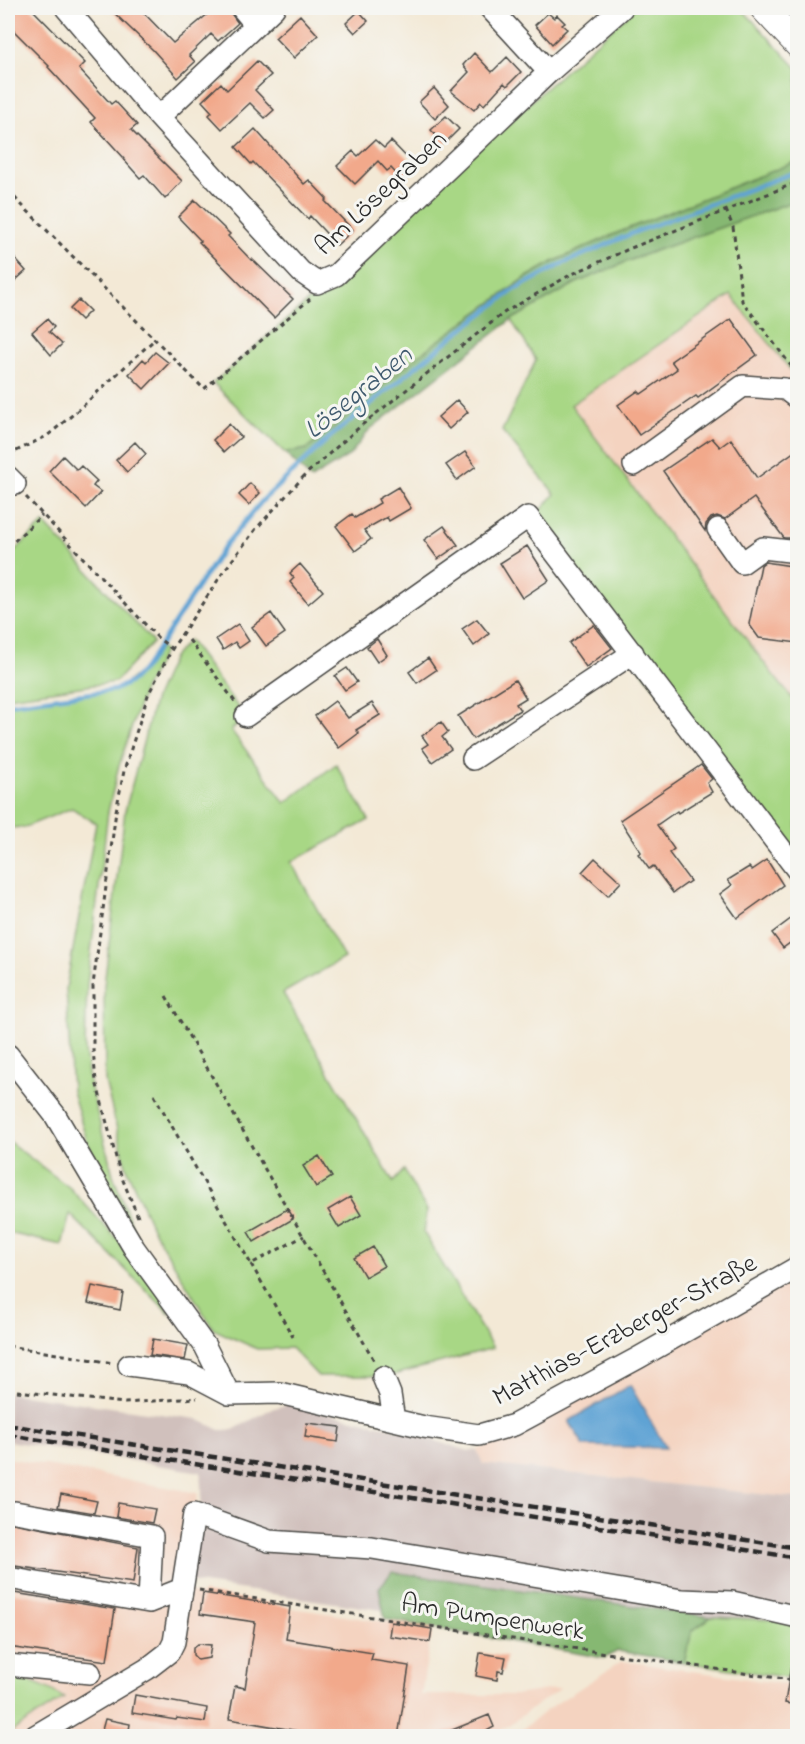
<svg xmlns="http://www.w3.org/2000/svg" width="805" height="1744" viewBox="0 0 805 1744" font-family="'Indie Flower',sans-serif">
<style>
.built{fill:#f4d3c0}
.industrial{fill:#d0c0bc}
.green{fill:#a8d785;stroke:#6a8158;stroke-width:1.5}
.forest{fill:#86b872;stroke:#58724e;stroke-width:1.5}
.water{fill:#5fa3d4;stroke:#456780;stroke-width:1.5}
.lines{fill:none;stroke-linecap:round;stroke-linejoin:round}
.stream{stroke:#5fa3d4;stroke-width:4.5}
.building{fill:#f2a98b}
.minor-casing{stroke:#494845;stroke-width:24}
.major-casing{stroke:#494845;stroke-width:28}
.path{stroke:#494845;stroke-width:3;stroke-dasharray:4.5 4.5;stroke-linecap:butt}
.minor{stroke:#fff;stroke-width:21}
.major{stroke:#fff;stroke-width:26}
.rail{stroke:#2b2b2b;stroke-width:4.5;stroke-dasharray:9 4.5;stroke-linecap:butt}
.labels{text-anchor:middle;stroke-width:6;stroke-linejoin:round;paint-order:stroke}
.street-label{font-size:27px;fill:#2b2b2b;stroke:#f6f6f2}
.water-label{font-size:28px;font-style:italic;fill:#405b6f;stroke:#f6f6f2}
</style>
<rect width="100%" height="100%" fill="#f6f6f2"/>
<filter id="ink" filterUnits="userSpaceOnUse"><feTurbulence type="fractalNoise" baseFrequency=".0167" numOctaves="2"/><feDisplacementMap in="SourceGraphic" scale="12" xChannelSelector="R" yChannelSelector="G"/><feConvolveMatrix kernelMatrix="1 2 1 2 8 2 1 2 1" color-interpolation-filters="sRGB"/></filter>
<filter id="wash" filterUnits="userSpaceOnUse"><feTurbulence type="fractalNoise" baseFrequency=".008" numOctaves="4" result="noise"/><feDisplacementMap in="SourceGraphic" scale="24" xChannelSelector="R" yChannelSelector="G"/><feGaussianBlur stdDeviation="1.35" result="paint"/><feColorMatrix in="noise" values="0 0 0 0 0 0 0 0 0 0 0 0 0 0 0 0 0 1.4 0 .05"/><feComposite in="paint" operator="in"/></filter>
<g filter="url(#wash)">
<rect width="100%" height="100%" fill="#f3e9d6"/>
<path class="built" d="M731,295L797,378V704L774,676L571,405Z
M797,1276V1498L483,1464L477,1450L518,1432Z
M8,1458L198,1493L182,1589L196,1594L432,1629L421,1695H515L561,1688L493,1736H8Z
M622,1661L797,1686V1736H514L548,1709Z"/>
<path class="industrial" d="M8,1393L197,1419L220,1430H233L271,1409L289,1404L392,1428L469,1451L477,1450L483,1464L797,1498V1621L711,1617L596,1641L190,1582L202,1494L201,1472L8,1441Z"/>
<path class="green" d="M635,8H741L797,68V161L617,233L555,261L527,277L420,354L307,449L285,453L213,383L329,283Z
M797,200V378L731,295L571,405L774,676L797,704V872L529,524L555,494L502,431L536,360L511,320L576,283L638,257Z
M44,523L153,642L115,682L8,697V557Z
M189,640L246,718L231,730L285,803L336,764L369,820L291,862L344,958L283,993L393,1182L404,1170L427,1211L424,1233L493,1348L390,1376H318L291,1348L257,1349L213,1329L152,1228L127,1170L105,1081L104,986L125,811L155,698L173,657Z
M160,648L164,651L143,692L118,769L108,812L87,985L85,1050L89,1081L113,1175L134,1232L171,1315L70,1214L62,1245L9,1233L8,1239V1141L70,1188L116,1238L128,1230L108,1194L87,1141L72,1091L66,988L96,823L72,808L25,827L8,828V705L116,691L148,665Z
M711,1617L797,1621V1641L791,1678L684,1662L692,1631Z
M8,1677C29,1679 46,1686 64,1698L8,1734Z"/>
<path class="forest" d="M797,161V200L638,257L576,283L511,320L369,430L350,455L311,479L285,453L307,449L420,354L527,277L555,261L617,233Z
M392,1572L711,1617L692,1631L684,1662L618,1651L604,1658L385,1619L379,1588Z"/>
<path class="water" d="M630,1385L666,1448L584,1446L569,1421Z"/>
<g class="lines">
<path class="stream" d="M8,704L115,690L132,681L147,665L226,544L263,500L329,438L457,333L514,290L562,264L633,233L798,171"/>
</g>
<g id="blocks">
<path class="building" d="M8,8H31L85,63L79,69L111,104L115,101L137,125L131,130L182,181L165,199L144,175L140,178L123,159L124,158L91,122L95,118L48,67L49,66L8,25Z
M109,8H139L173,43L215,8H227L238,23L218,41L211,34L189,55L195,62L178,78L153,50Z
M359,11L368,21L355,33L346,23Z
M548,13L554,18L557,15L565,23L562,25L567,29L552,44L535,25Z
M300,15L318,35L294,58L275,38Z
M474,53L492,72L507,57L521,72L507,86L504,83L484,105L481,102L474,110L451,91L469,72L463,65Z
M257,61L271,75L255,90L274,110L265,118L250,103L222,129L209,115L212,112L202,101L221,83L227,90Z
M434,88L449,105L435,119L419,102Z
M446,116L459,129L444,144L431,130Z
M255,129L304,184L309,180L327,199L325,201L353,230L337,245L310,216L308,219L253,162L251,164L236,147Z
M375,140L384,148L391,141L417,168L403,181L391,168L387,171L378,161L355,184L337,166L353,151L358,156Z
M195,200L230,234L228,236L251,260L252,259L293,299L274,318L199,242L201,241L178,217Z
M8,251L26,271L8,287Z
M79,300L90,311L81,320L70,309Z
M47,319L54,327L49,332L62,344L51,355L32,332Z
M731,319L757,355L698,398L696,396L639,435L618,405L638,391L641,394L677,369L671,361Z
M155,352L169,363L144,389L129,374L143,359L146,362Z
M457,400L468,412L449,429L438,417Z
M229,424L241,437L224,452L213,440Z
M712,438L720,447L731,439L757,478L798,449V538H784L754,498L725,519L717,516L711,518L706,524L705,531L663,471Z
M135,442L146,454L127,472L116,460Z
M465,452L476,466L457,480L446,465Z
M63,456L77,470L81,466L97,481L93,486L101,492L86,508L49,471Z
M250,483L260,493L249,505L239,495Z
M398,487L411,508L389,521L387,517L364,530L371,539L355,551L336,526L352,514L355,518L380,503L378,499Z
M444,526L458,545L438,559L424,540Z
M527,546L549,580L522,598L500,563Z
M765,562L798,567V643L759,638L749,624L761,565Z
M300,564L323,591L308,604L290,582L294,578L290,573Z
M271,613L285,633L266,646L252,627Z
M477,619L489,634L474,646L462,629Z
M238,624L249,641L239,648L235,642L223,650L216,639Z
M594,625L612,648L586,667L569,643Z
M377,639L387,655L377,662L367,647Z
M428,658L436,670L417,683L409,672Z
M347,668L357,682L345,690L335,676Z
M515,680L526,698L516,704L520,710L473,739L458,716Z
M335,701L348,718L372,703L380,715L356,730L359,733L339,748L315,716Z
M441,722L448,732L442,737L451,749L432,762L422,748L428,744L422,736Z
M701,765L712,779L707,783L712,792L678,813L677,811L657,825L674,849L669,853L690,881L673,893L653,866L649,869L638,854L641,852L620,820Z
M595,858L621,882L608,896L582,872Z
M767,860L783,885L737,918L720,894L732,885L728,880L749,867L752,870Z
M792,918L798,925V937L783,948L772,933Z
M319,1156L332,1177L316,1187L303,1166Z
M350,1197L361,1215L339,1228L328,1210Z
M287,1209L293,1219L254,1242L248,1232Z
M373,1247L384,1266L365,1277L354,1258Z
M92,1286L123,1292L120,1310L88,1303Z
M153,1339L188,1345L185,1360L150,1355Z
M307,1423L340,1427L338,1442L305,1437Z
M61,1494L97,1501L94,1513L58,1507Z
M118,1503L155,1509L152,1523L116,1517Z
M8,1522L138,1547L133,1583L8,1565Z
M8,1592L115,1609L107,1661L8,1647Z
M203,1593L290,1607L286,1639L373,1653L371,1660L409,1666L398,1737H333L229,1719L235,1686L245,1688L255,1622L200,1614Z
M391,1622L432,1629L430,1642L389,1636Z
M198,1644L211,1645L209,1658L198,1660L193,1655V1648Z
M480,1653L506,1657L503,1672L498,1671L497,1680L476,1676Z
M791,1665H798V1705L785,1703Z
M135,1695L207,1708L205,1722L177,1718L176,1720L132,1713Z
M489,1715L494,1727L476,1737H435Z
M105,1719L130,1724L128,1736L102,1730Z"/>
</g>
</g>
<g filter="url(#ink)">
<use href="#blocks" fill-opacity="0" stroke="#494845" stroke-width="1.5"/>
<g class="lines">
<g class="minor-casing">
<path id="minor" d="M66,8L159,117L274,8
M242,8L256,25
M490,8L549,72
M159,117L301,272L317,283L336,275L549,72L622,8
M634,465L743,386L785,389L798,399
M8,477L15,484
M718,529L742,563L763,548L798,552
M246,716L528,517L798,871
M473,759L633,653
M8,1055L55,1115L134,1248L205,1346L229,1394
M129,1365L189,1373L229,1394L279,1393L424,1427L479,1435L514,1425L638,1358L798,1267
M383,1377L390,1394L394,1420
M15,1512L152,1536L149,1602
M8,1578L149,1602L182,1589
M8,1665L90,1673
M35,1736L147,1669L169,1652L174,1642L194,1514L269,1541L372,1548L682,1600L732,1602L798,1617"/>
</g>
<g class="major-casing">
<path id="major" d="M763,8L798,45"/>
</g>
<path class="path" d="M8,191L204,389L310,299
M726,210L733,227L742,301L792,367V372
M8,455L47,436L76,412L155,339
M26,497L158,638L172,649
M8,547L42,515
M189,640L236,703
M166,996L375,1362
M154,1095L251,1264L304,1236
M138,1217L120,1173L96,1081L93,1050V985L116,811L124,771L148,695L172,649L224,571L255,530L305,475L363,424L505,312L570,275L631,248L798,182
M251,1264L293,1337
M8,1346L113,1363
M8,1390L125,1403L197,1398
M199,1590L551,1645L798,1681"/>
<use href="#minor" class="minor"/>
<use href="#major" class="major"/>
<path class="rail" d="M8,1425L798,1548
M8,1435L798,1558"/>
</g>
</g>
<g class="labels">
<g class="street-label">
<text transform="translate(380 192) rotate(-43)" y="9">Am Lösegraben</text>
<text transform="translate(624 1329) rotate(-28)" y="9">Matthias-Erzberger-Straße</text>
<text transform="translate(493 1616) rotate(9)" y="9">Am Pumpenwerk</text>
</g>
<g class="water-label">
<text transform="translate(357 391) rotate(-39)" y="10">Lösegraben</text>
</g>
</g>
<rect width="805" height="1744" fill="none" stroke="#f6f6f2" stroke-width="30"/>
</svg>
